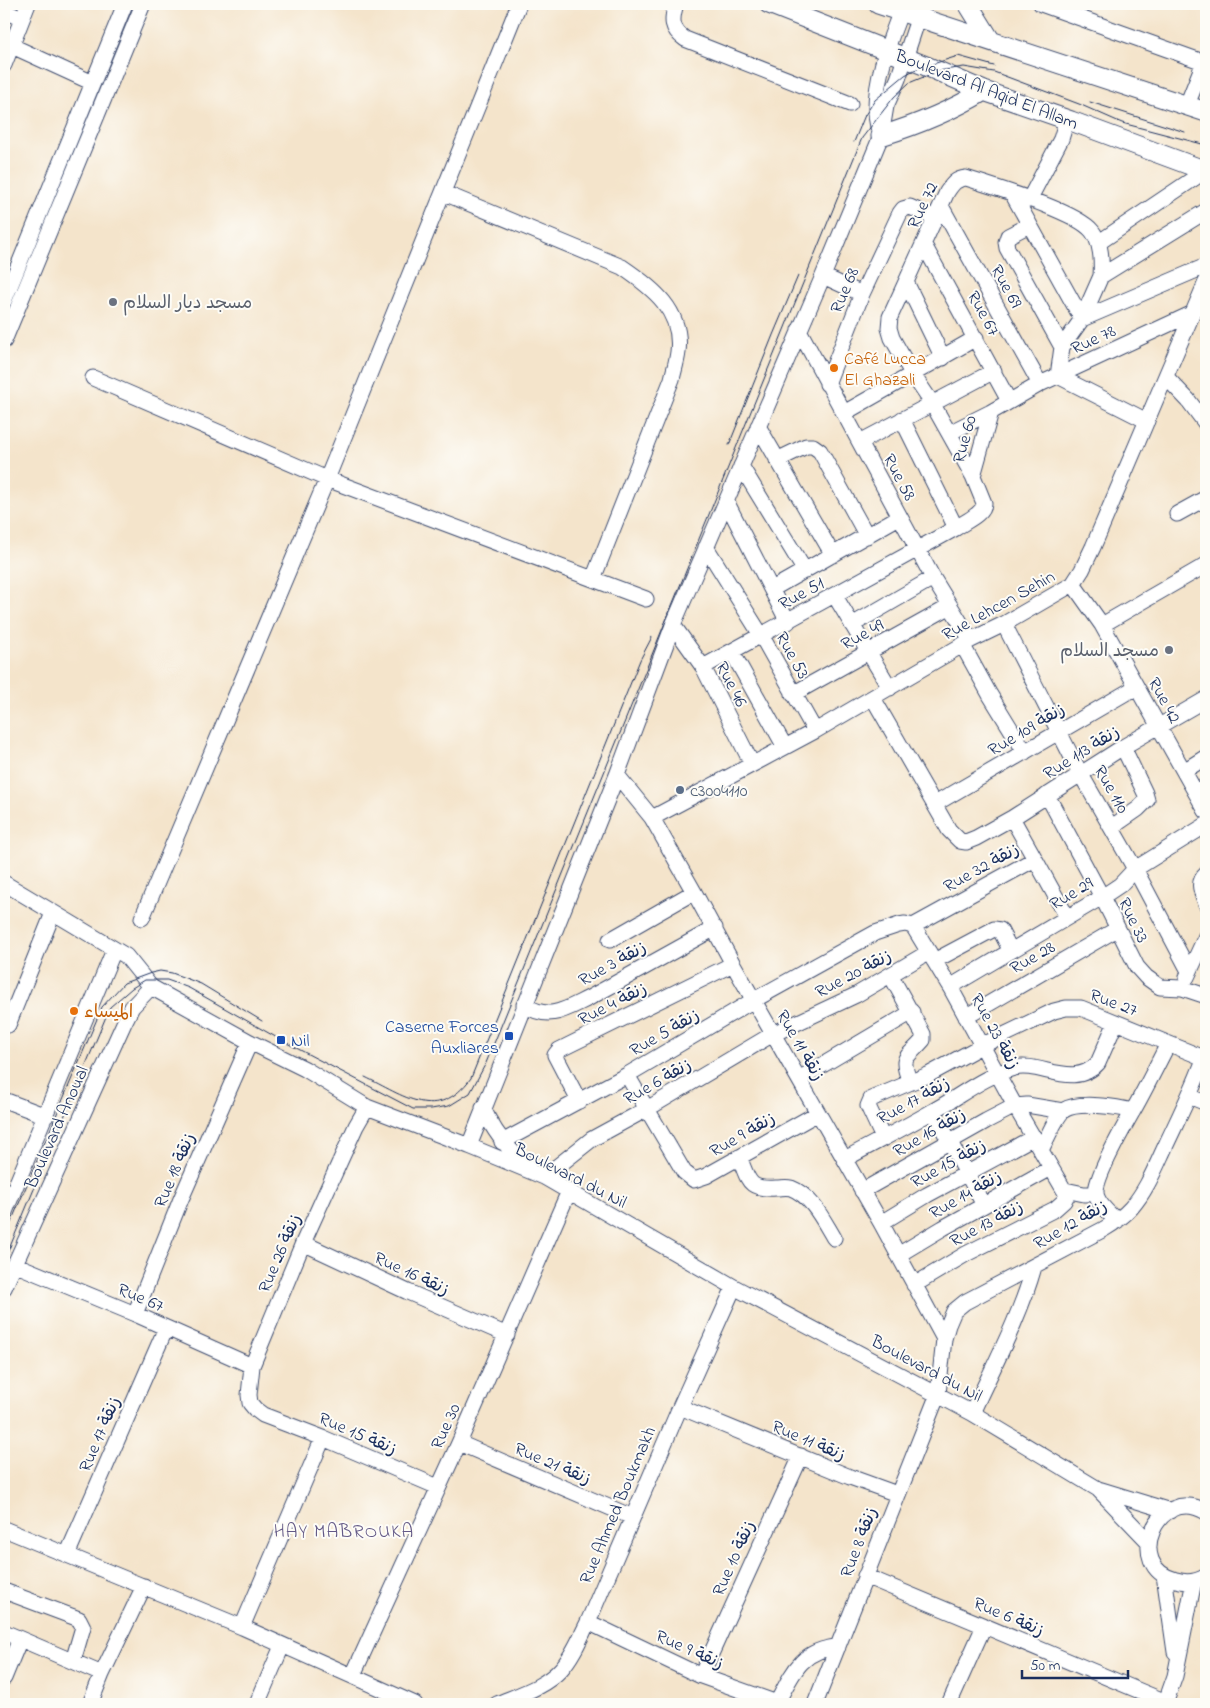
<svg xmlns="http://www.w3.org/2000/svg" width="1210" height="1708" viewBox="0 0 1210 1708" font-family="'Indie Flower','Playpen Sans Arabic',sans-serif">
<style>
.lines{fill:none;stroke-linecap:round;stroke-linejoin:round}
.minor-casing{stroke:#3c4a6e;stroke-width:17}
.major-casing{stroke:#3c4a6e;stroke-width:21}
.minor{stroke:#fff;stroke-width:15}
.major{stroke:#fff;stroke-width:19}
.tram{stroke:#1b2f5e;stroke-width:1}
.worship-dot{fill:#6b7280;stroke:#fdfcf7;stroke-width:2}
.food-dot{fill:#e8710a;stroke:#fdfcf7;stroke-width:2}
.service-dot{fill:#5c6f8a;stroke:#fdfcf7;stroke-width:2}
.transit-dot{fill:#1a4fb4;stroke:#fdfcf7;stroke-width:2}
.labels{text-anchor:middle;stroke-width:4;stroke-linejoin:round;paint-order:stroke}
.street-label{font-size:18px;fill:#1b2f5e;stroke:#fdfcf7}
.worship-label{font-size:18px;fill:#5b616d;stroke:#fdfcf7;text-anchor:start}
.food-label{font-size:18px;fill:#c56008;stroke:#fdfcf7;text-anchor:start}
.service-label{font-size:18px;fill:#4e5e75;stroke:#fdfcf7;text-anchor:start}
.transit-label{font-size:18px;fill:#164399;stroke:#fdfcf7;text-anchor:end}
.neighbourhood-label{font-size:19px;letter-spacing:1px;fill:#645a87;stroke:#fdfcf7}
</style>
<rect width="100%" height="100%" fill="#fdfcf7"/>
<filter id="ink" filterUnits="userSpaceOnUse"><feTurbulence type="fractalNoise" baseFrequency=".02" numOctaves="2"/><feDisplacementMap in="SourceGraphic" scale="10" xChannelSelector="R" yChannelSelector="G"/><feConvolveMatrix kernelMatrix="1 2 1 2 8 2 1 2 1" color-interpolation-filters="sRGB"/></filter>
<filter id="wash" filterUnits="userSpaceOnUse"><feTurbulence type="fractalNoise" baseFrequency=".0096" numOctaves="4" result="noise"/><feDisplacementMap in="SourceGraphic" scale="20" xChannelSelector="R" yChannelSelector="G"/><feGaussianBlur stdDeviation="1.12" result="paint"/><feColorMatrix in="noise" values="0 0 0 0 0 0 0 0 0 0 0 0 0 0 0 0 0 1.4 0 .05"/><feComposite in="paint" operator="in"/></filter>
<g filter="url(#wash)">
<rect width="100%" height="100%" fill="#f4e4cb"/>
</g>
<g filter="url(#ink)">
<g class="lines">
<g class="minor-casing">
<path id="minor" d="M676,4C671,20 671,29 685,39L850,104
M1041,4L1206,63
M4,11L22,19
M12,46L93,83
M4,65L28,4
M1187,105L1204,62
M878,127C869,92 890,37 904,4
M444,193L622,267C653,288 683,311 678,352C677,361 674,370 672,379L593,579
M1012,193L1082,319L1206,266
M1029,200L1061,139L1067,119
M941,206L1040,384
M1029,225L1008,236L1006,242L1007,248L1062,347
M1098,243L1205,171
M924,245L1009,401
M823,276L862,294
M1101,276L1206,211
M906,282L943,358
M4,301L125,4
M799,330L933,578L971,640
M4,341L143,4
M1166,377L1188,400L1206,424
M93,378L327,479L646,599
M827,384L862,294L900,213L903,209L910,207L935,218
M844,413L976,338
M902,419L956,528
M758,426L833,555
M949,433L991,412
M860,442L994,371
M777,460L806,446H813L820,451L867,536
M741,466L805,571
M973,476L932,403L913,375L892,338L889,328L890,317L947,192C953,183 956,179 966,178C993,187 1076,211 1092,231C1101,242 1102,261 1101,276L1082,319L1062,347L1058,376L1147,421
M726,501L788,622
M1177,514L1206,498
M706,547L761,635L815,731
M1073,584L1102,625L1206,811
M772,589L899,517
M835,596L890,688
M1004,624L1080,773L1135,869L1189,971
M673,625L703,667L752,764
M852,625L933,578
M1102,625L1206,565
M963,646L990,695L1025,752
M732,652L785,747
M703,667L956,528C964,522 984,514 984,503L973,476L991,412L1040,384L1193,313
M793,694L949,607
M873,698L949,830L960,841L966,842L976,838L1012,818L1123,747L1206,699
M1184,771L1206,757
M617,775L652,818L694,892L733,964L881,1223L944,1339
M1047,795L1102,897L1137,967L1146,977L1160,987L1182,988L1206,996
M935,804L1136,687
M652,818L815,731L971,640L1004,624L1073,584L1082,570L1093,547L1206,282
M1012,818L1035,859
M1112,827L1138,809L1147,800L1145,793L1123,747
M1206,874C1196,883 1202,892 1206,904
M4,883L126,956L151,987L250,1042L305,1069L367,1107L469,1146L544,1177L734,1287L972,1413L1098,1489L1170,1511
M142,918L327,479L519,4
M913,926L1035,859L1067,917
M610,940L694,892
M934,961L994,929L1000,930L1011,951
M891,976L923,1034V1040C907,1059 899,1055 910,1082
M1187,977L1206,936
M950,987L1102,897L1120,885L1135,869L1206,825
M524,1005C550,1021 564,1010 589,998L715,928
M966,1017L1117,929
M8,1025L53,913
M799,1079L912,1012
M1189,1096L1206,1103
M4,1100L46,1116
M579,1101L555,1055L559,1050L733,964
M367,1107L356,1126L303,1243L252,1366L249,1395L250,1403L255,1409L263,1415L323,1438L438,1487
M483,1108C494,1132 507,1150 528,1165
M933,1111L984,1205
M818,1113L706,1176L694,1180L684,1172L627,1075L754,1000L875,933L899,925L905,924L913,926L950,987L1015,1106L1067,1195L1064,1201L1055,1209L966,1254L914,1285
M883,1138L868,1106L871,1099L928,1075L983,1045L1054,1011L1066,1008H1081L1204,1058
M502,1142L627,1075
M469,1146L617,775L673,625L823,276L881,136L886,106L898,79L923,4
M1041,1150C1046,1141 1056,1116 1064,1110C1078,1101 1118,1107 1133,1111
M739,1157C749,1180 747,1190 776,1188C781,1188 786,1187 791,1188C812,1196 823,1220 834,1238
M845,1159C874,1143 904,1128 933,1111C959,1097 984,1076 1014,1068C1039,1061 1074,1090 1098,1063L1116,1022
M544,1177L592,1139L647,1109L773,1034L856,995L929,952
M1065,1190L1084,1194L1096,1193
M862,1191L986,1121L1015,1106L1027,1105L1063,1111
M4,1214L114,950
M1117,1221C1110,1214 1097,1204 1096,1193C1095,1177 1125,1125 1134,1109C1146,1088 1157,1065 1168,1044
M881,1223L927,1195L1034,1137
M303,1243L408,1292L507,1335
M898,1255L943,1228L1051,1168
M14,1264L135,1314L252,1366
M4,1288L124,1023L132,1007L151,987
M135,1314L181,1199L250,1042
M680,1407L850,1477L897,1494
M972,1413C994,1365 1020,1317 1034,1267
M459,1443L632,1517
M1099,1490L1149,1542
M1206,1512C1158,1483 1122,1567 1176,1580C1186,1583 1197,1582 1206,1576
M4,1529L242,1627L415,1704
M67,1555L166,1328
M1164,1575L1175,1652
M865,1576L1166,1702
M4,1591L79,1619L83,1627L73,1661
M588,1622L701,1676L780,1704
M242,1627L323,1438
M4,1632L102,1674
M353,1675L459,1443L569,1191
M701,1676L801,1456
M4,1678L20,1639
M777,1703C792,1674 801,1649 838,1647
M90,1704L102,1674L144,1586
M257,1704L282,1646
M497,1704C518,1695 545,1687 561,1669C573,1656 580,1638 588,1622L680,1407L734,1287
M815,1704L938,1394L944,1339L948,1325L954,1311L965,1302L1104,1229C1114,1223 1123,1217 1131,1208C1147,1190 1156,1166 1166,1145C1180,1115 1195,1085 1206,1054
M949,1704L984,1626
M1165,1704L1175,1676L1194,1581"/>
</g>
<g class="major-casing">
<path id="major" d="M769,4L926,66L984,91L1071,121L1206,171
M878,4L1206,112
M968,4L991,41
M881,136C917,125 951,111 984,91"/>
</g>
<use href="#minor" class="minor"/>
<use href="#major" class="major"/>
<path class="tram" d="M1090,102L1185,132
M854,142L865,115L875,100L905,75L914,70L958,56L994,66
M729,445L773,335L798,276
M365,1077C403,1095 437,1124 471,1078L640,660L652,637
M4,1239L102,1007L124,983L151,973L160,971L172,973L201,984L262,1021
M4,1261L110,1007L132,988L145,980H167L189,988L281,1040L413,1109H431L449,1106L470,1093L486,1063L862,138L894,97L909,83L938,71L964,67L994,72L1079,104L1122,123L1206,145"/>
</g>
</g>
<g class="worship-dot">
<circle cx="113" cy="302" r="5"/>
<circle cx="1169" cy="650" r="5"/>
</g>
<g class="food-dot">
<circle cx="834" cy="368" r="5"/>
<circle cx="74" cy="1011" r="5"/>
</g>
<circle class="service-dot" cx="680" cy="790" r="5"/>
<g class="transit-dot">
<rect x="504" y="1031" width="10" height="10" rx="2.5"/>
<rect x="276" y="1035" width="10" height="10" rx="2.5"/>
</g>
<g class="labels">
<g class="street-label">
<text transform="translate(987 89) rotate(21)" y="6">Boulevard Al Aqid El Allam</text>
<text transform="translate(922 205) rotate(-65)" y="6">Rue 72</text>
<text transform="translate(1007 286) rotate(61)" y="6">Rue 69</text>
<text transform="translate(844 290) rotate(-67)" y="6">Rue 68</text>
<text transform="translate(984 313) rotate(61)" y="6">Rue 67</text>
<text transform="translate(1093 339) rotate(-25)" y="6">Rue 78</text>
<text transform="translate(964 439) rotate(-75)" y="6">Rue 60</text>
<text transform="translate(900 477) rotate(62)" y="6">Rue 58</text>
<text transform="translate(801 593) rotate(-29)" y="6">Rue 51</text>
<text transform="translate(998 605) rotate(-29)" y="6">Rue Lehcen Sehin</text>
<text transform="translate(862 634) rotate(-29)" y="6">Rue 49</text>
<text transform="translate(793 655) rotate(61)" y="6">Rue 53</text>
<text transform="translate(732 684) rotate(63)" y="6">Rue 46</text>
<text transform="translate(1165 700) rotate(61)" y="6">Rue 42</text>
<text transform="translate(1026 729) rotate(-31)" y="6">Rue 109 زنقة</text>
<text transform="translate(1081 752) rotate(-32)" y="6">Rue 113 زنقة</text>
<text transform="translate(1112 789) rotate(60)" y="6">Rue 110</text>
<text transform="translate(981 867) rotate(-29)" y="6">Rue 32 زنقة</text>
<text transform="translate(1071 893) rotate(-31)" y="6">Rue 29</text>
<text transform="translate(1134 920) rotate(64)" y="6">Rue 33</text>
<text transform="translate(1032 957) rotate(-30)" y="6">Rue 28</text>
<text transform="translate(612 963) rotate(-29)" y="6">Rue 3 زنقة</text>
<text transform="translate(853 973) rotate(-28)" y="6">Rue 20 زنقة</text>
<text transform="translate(1114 1002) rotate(20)" y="6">Rue 27</text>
<text transform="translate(612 1003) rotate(-27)" y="6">Rue 4 زنقة</text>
<text transform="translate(996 1031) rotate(61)" y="6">Rue 23 زنقة</text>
<text transform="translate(664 1032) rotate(-30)" y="6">Rue 5 زنقة</text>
<text transform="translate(801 1045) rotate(60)" y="6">Rue 11 زنقة</text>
<text transform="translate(657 1081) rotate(-30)" y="6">Rue 6 زنقة</text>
<text transform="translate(913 1100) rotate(-29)" y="6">Rue 17 زنقة</text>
<text transform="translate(56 1127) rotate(-66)" y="6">Boulevard Anoual</text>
<text transform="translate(929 1132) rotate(-30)" y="6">Rue 16 زنقة</text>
<text transform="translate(742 1134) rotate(-30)" y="6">Rue 9 زنقة</text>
<text transform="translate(948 1163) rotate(-29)" y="6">Rue 15 زنقة</text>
<text transform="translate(174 1170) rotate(-67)" y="6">Rue 18 زنقة</text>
<text transform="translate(571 1175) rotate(27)" y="6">Boulevard du Nil</text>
<text transform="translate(965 1194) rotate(-30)" y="6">Rue 14 زنقة</text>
<text transform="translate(986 1223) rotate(-28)" y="6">Rue 13 زنقة</text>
<text transform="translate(1070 1224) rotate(-30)" y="6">Rue 12 زنقة</text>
<text transform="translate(279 1253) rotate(-67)" y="6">Rue 26 زنقة</text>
<text transform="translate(412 1273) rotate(25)" y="6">Rue 16 زنقة</text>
<text transform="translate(141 1297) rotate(23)" y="6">Rue 67</text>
<text transform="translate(927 1368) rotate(28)" y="6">Boulevard du Nil</text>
<text transform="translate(445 1426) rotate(-66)" y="6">Rue 30</text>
<text transform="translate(358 1433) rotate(23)" y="6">Rue 15 زنقة</text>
<text transform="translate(99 1434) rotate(-67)" y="6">Rue 17 زنقة</text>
<text transform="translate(809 1440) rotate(23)" y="6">Rue 11 زنقة</text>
<text transform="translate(553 1463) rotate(23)" y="6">Rue 21 زنقة</text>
<text transform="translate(617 1505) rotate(-67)" y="6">Rue Ahmed Boukmakh</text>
<text transform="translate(858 1542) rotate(-69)" y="6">Rue 8 زنقة</text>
<text transform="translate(733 1558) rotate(-66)" y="6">Rue 10 زنقة</text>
<text transform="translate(1009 1616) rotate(23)" y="6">Rue 6 زنقة</text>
<text transform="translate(690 1649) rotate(24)" y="6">Rue 9 زنقة</text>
</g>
<g class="worship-label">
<text x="123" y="308">مسجد ديار السلام</text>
<text x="1159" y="656" text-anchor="end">مسجد السلام</text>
</g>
<g class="food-label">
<text x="844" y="364">Café Lucca<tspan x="844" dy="21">El Ghazali</tspan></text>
<text x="84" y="1017">الميساء</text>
</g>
<g class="service-label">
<text x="690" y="796">c3004110</text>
</g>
<g class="transit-label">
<text x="499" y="1032">Caserne Forces<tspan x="499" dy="21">Auxliares</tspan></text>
<text x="291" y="1046" text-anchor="start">Nil</text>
</g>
<g class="neighbourhood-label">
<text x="344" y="1537">HAY MABROUKA</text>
</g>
</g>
<rect width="1210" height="1708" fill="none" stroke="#fdfcf7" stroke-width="20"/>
<path d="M1022 1670v8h106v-8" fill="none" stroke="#1b2f5e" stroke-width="2.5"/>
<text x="1030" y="1670" font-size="15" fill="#1b2f5e" stroke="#fdfcf7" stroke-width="4" paint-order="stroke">50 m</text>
</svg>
